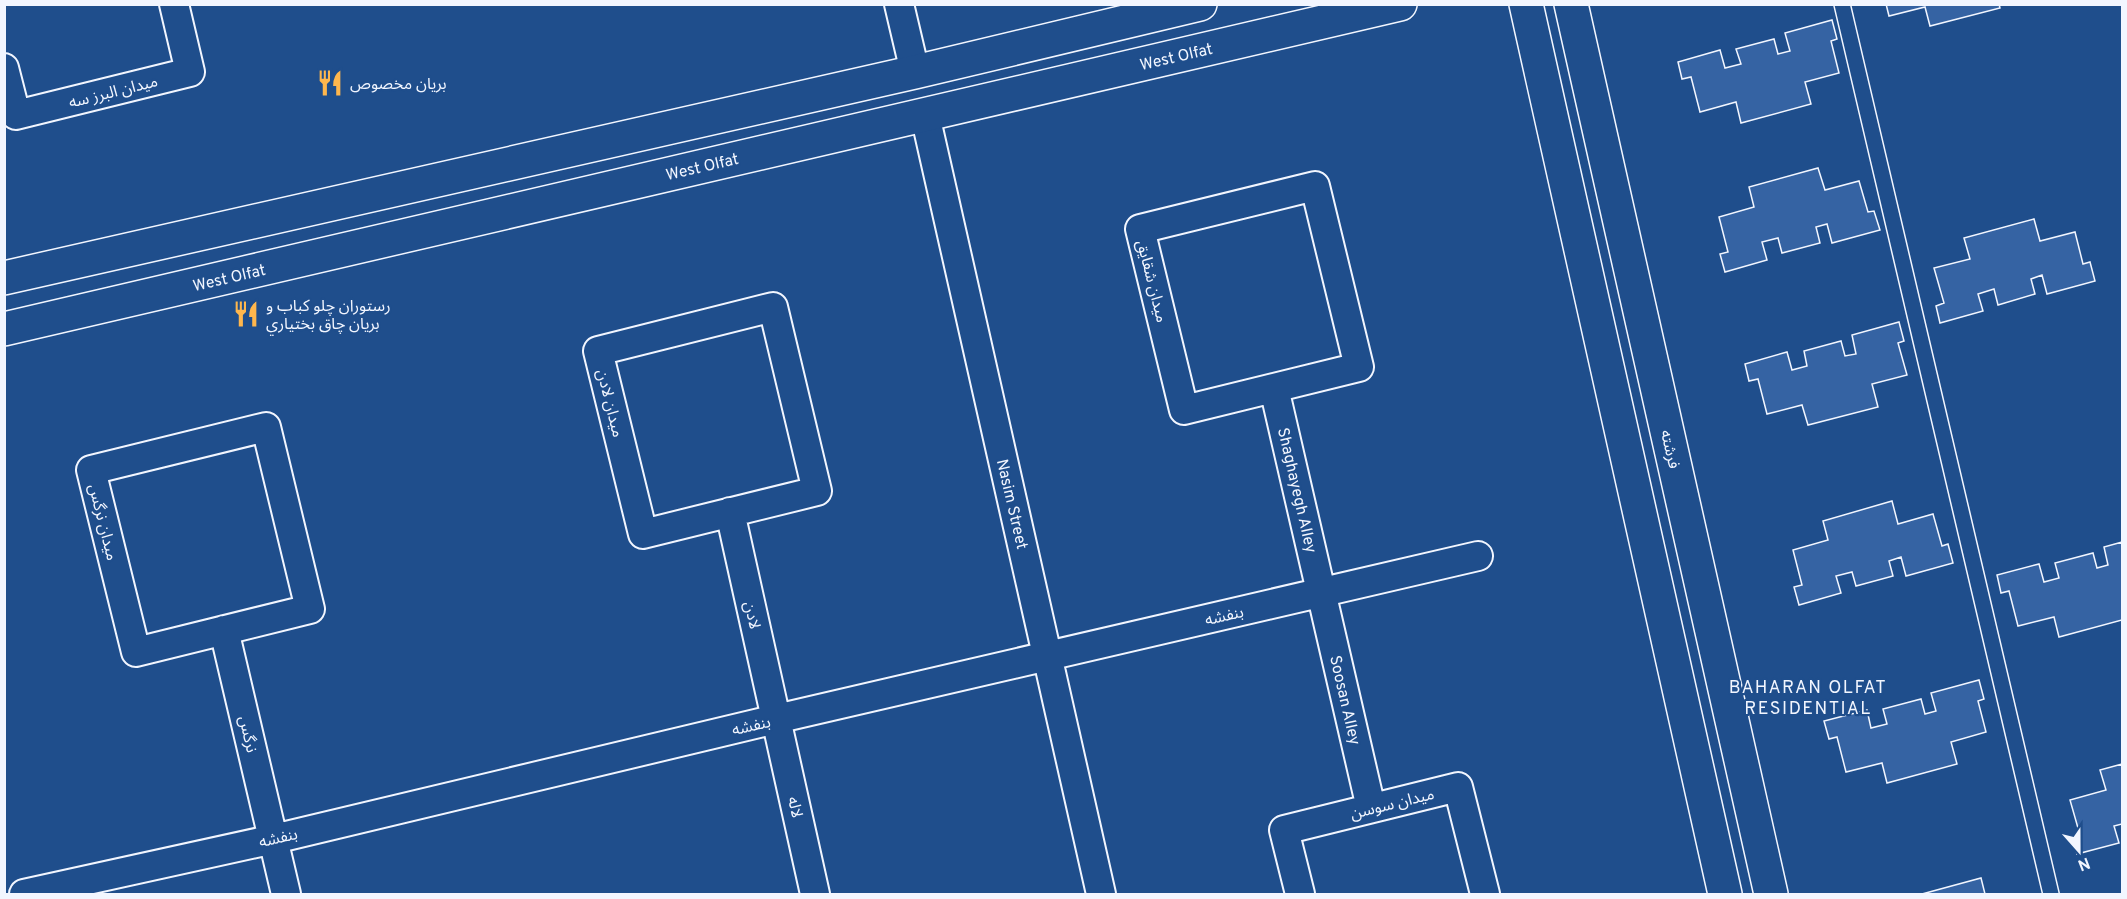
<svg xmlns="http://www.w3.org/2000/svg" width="2127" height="899" viewBox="0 0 2127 899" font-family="Overpass,'Noto Sans Arabic',sans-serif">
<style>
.building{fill:#3563a3;stroke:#f2f6ff;stroke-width:1.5}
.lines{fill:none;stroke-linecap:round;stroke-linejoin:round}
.lane-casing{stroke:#f2f6ff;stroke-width:18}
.street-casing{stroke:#f2f6ff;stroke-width:32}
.secondary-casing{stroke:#f2f6ff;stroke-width:36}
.lane{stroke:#1f4e8c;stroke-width:15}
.street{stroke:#1f4e8c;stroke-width:28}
.secondary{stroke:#1f4e8c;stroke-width:33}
.labels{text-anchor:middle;stroke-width:4.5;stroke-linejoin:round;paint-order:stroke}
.street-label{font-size:16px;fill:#f2f6ff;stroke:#1f4e8c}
.poi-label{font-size:16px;fill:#f2f6ff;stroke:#1f4e8c;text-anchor:start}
.neighbourhood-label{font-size:18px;letter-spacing:1.5px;fill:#f2f6ff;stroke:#1f4e8c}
</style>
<rect width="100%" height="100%" fill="#1f4e8c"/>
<path class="building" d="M1886,4H1999L2000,8L1930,26L1925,7L1889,16Z
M1832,20L1837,39L1831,41L1839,73L1805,82L1811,104L1741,123L1736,102L1700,112L1691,77L1682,79L1678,62L1720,50L1725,68L1741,64L1736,49L1774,39L1778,54L1790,51L1785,33Z
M1818,168L1825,190L1859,181L1868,212L1874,211L1880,230L1832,243L1827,224L1816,227L1820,243L1782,253L1778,238L1762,242L1767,260L1725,272L1720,254L1728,252L1719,217L1754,207L1749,187Z
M2034,219L2040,241L2075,232L2083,264L2090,262L2095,281L2047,294L2042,275L2031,279L2035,294L1998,305L1994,289L1978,294L1983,311L1940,323L1936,306L1944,303L1934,268L1970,259L1964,238Z
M1899,322L1904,341L1898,343L1907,375L1872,384L1878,407L1808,425L1802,405L1767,414L1758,379L1749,381L1745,364L1787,352L1792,370L1807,366L1804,351L1841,341L1845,356L1856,354L1852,335Z
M1892,501L1898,524L1933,514L1942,546L1948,544L1953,563L1906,576L1901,557L1889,561L1893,576L1856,586L1852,572L1836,576L1841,593L1799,605L1794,587L1802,585L1793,550L1828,540L1823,521Z
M2122,542V620L2059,637L2054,617L2018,626L2009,591L2001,593L1997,575L2039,564L2044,582L2059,578L2055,563L2093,553L2097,568L2108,565L2104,547Z
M1979,680L1984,699L1978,701L1986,732L1951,742L1957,764L1887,783L1882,763L1846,772L1837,737L1829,739L1824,721L1867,710L1871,728L1887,724L1883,709L1921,699L1925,714L1936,711L1931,693Z
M2122,764V824L2114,826L2119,843L2077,854L2072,837L2080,835L2070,800L2106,790L2100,770Z
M1981,878L1985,894H1922Z"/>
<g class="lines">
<g class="lane-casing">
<path id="lane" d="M1842,4L2051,894"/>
</g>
<g class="street-casing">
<path id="street" d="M899,4L915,72
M4,68L16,115L190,72L174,4
M925,115L1101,894
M1315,186L1359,367L1184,410L1140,229Z
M773,307L817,491L643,534L598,351Z
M1274,388L1371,808
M266,427L310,609L136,652L91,470Z
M730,512L815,894
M224,630L286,894
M24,894L274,839L776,719L1478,556
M1300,894L1284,830L1458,787L1485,894"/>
</g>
<g class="secondary-casing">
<path id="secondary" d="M1526,4L1725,894
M1571,4L1771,894
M4,278L915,72L1200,4
M4,329L1400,4"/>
</g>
<use href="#lane" class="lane"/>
<use href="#street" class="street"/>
<use href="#secondary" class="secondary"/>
</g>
<defs>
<g id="restaurant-bare" transform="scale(2.07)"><path d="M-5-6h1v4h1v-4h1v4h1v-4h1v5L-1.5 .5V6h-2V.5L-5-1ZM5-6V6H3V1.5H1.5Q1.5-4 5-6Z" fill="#ffb74d" stroke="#1f4e8c" stroke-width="2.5" paint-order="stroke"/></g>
</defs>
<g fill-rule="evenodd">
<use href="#restaurant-bare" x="330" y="83"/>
<use href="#restaurant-bare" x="246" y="314"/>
</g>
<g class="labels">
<g class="street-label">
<text transform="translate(1176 56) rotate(-13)" y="6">West Olfat</text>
<text transform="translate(113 91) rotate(-14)" y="6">میدان البرز سه</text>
<text transform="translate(702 166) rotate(-13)" y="6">West Olfat</text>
<text transform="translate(229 277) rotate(-13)" y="6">West Olfat</text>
<text transform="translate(1153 281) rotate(76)" y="6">میدان شقایق</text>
<text transform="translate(611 403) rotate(76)" y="6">میدان لادن</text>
<text transform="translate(1671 449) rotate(77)" y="6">فرشته</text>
<text transform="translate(1298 490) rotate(77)" y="6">Shaghayegh Alley</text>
<text transform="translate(1013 504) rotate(77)" y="6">Nasim Street</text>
<text transform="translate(104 522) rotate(76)" y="6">میدان نرگس</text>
<text transform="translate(753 615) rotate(77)" y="6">لادن</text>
<text transform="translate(1224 615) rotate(-13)" y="6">بنفشه</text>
<text transform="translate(1346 700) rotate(77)" y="6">Soosan Alley</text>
<text transform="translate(751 725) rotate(-13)" y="6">بنفشه</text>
<text transform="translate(249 734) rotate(77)" y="6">نرگس</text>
<text transform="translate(1392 803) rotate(-14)" y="6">میدان سوسن</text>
<text transform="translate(796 807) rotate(77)" y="6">لاله</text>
<text transform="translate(278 837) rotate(-13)" y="6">بنفشه</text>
</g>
<g class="poi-label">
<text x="350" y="89">بریان مخصوص</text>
<text x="266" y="311">رستوران چلو كباب و<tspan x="266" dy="18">بريان چاق بختياري</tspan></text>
</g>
<g class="neighbourhood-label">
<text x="1808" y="693">BAHARAN OLFAT<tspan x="1808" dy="21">RESIDENTIAL</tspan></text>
</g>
</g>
<rect width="2127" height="899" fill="none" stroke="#f2f6ff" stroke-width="12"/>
<g transform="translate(2079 851) rotate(159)" stroke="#1f4e8c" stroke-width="4.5" paint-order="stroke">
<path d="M0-4.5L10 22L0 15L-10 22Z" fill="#f2f6ff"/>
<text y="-9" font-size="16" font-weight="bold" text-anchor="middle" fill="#f2f6ff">N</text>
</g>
</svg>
